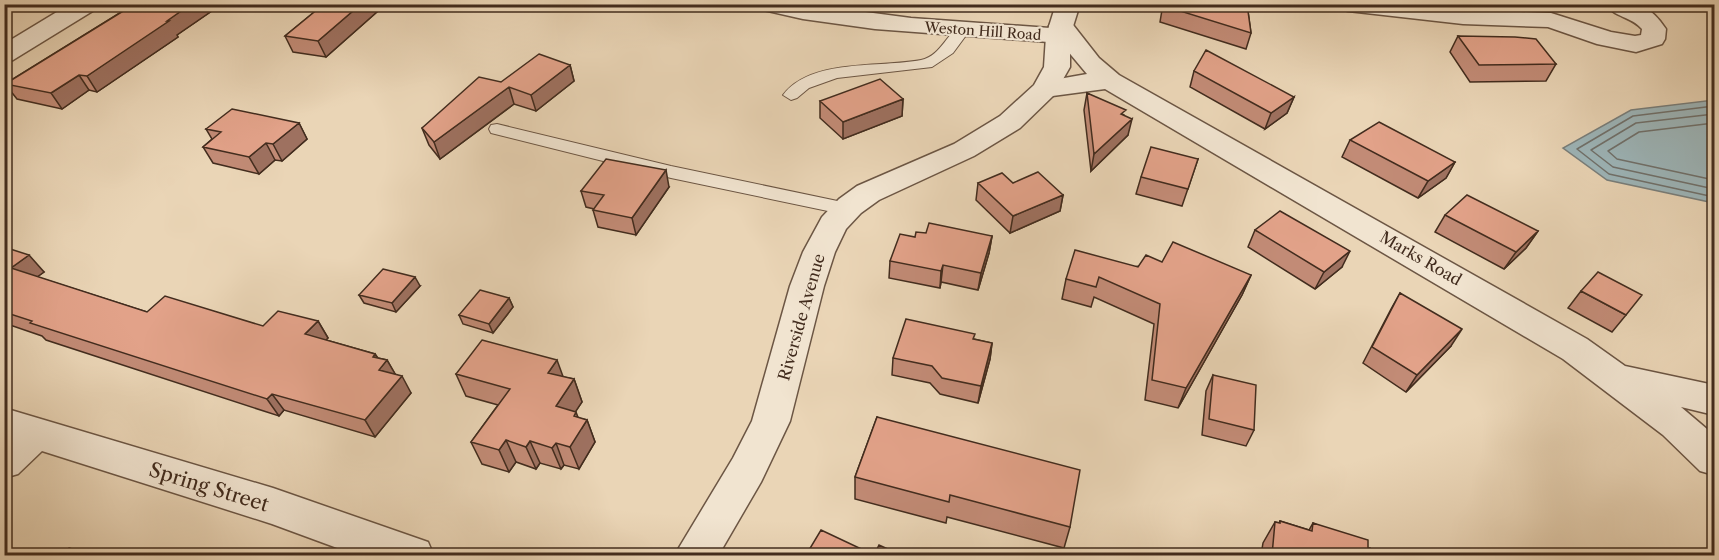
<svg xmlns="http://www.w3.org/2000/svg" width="1719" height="560" viewBox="0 0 1719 560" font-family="'Libre Caslon Text',serif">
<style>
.water{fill:#9db6ba;stroke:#797f7c;stroke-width:1.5}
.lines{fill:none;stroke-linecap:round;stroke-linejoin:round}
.shore{stroke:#70716c;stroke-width:1.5}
.service-casing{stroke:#6c5644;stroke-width:2}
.minor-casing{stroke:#6c5644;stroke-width:3}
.tertiary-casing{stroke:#6c5644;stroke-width:3}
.service{fill:#f1e4d0;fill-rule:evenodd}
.minor{fill:#f1e4d0;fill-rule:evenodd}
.tertiary{fill:#f1e4d0;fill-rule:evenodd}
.wall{fill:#c28b76;stroke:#422c1e;stroke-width:1.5}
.shaded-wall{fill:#9e7160;stroke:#422c1e;stroke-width:1.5}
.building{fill:#e2a289;stroke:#422c1e;stroke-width:1.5}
.labels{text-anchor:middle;stroke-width:4.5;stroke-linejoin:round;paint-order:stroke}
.far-street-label{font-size:14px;fill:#422c1e;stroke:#f1e4d0}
.street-label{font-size:16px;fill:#422c1e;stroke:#f1e4d0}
.near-street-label{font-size:20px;fill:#422c1e;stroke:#f1e4d0}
</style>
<rect width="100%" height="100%" fill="#ead5b6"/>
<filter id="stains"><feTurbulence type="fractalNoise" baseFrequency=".00333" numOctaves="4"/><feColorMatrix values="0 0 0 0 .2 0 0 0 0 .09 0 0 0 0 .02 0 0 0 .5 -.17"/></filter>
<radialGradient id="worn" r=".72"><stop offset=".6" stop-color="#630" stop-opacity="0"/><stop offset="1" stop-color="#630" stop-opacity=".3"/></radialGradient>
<path class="water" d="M1714,100V203L1607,180L1563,148L1631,110Z"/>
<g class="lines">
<path class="shore" d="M1714,106L1633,116L1577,149L1609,174L1714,197
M1714,114L1636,123L1591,150L1613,167L1714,189
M1714,123L1639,132L1608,151L1617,159L1714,180"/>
<g class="service-casing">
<path id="service" d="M963,26L970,30L953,53L932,67L837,78L809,88L797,98L791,100L783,95C811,58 880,68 921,60C942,56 948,29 963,26Z
M497,124L671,166L847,203L853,205L856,209L853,213L847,215L671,178L491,133L489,129L491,125Z"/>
</g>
<g class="minor-casing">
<path id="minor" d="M70,4H100L96,9L13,60L4,63V44Z
M755,4H805L911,18L1050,28L1049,26L1052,21L1061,19L1070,21L1099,58L1119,75L1587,339L1625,366L1714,385V415L1681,407L1714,435V475L1700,471L1663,435L1563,359L1105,89L1045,97L1036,95L1032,89L1036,83L1087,74L1061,43L875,29L803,19L759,9Z
M1336,4H1416L1463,10L1551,13L1611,32L1635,36L1641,35L1642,29C1632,17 1614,17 1605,4C1636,4 1648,2 1666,29L1665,39L1662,44L1636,52L1597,44L1548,27L1463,24L1348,11L1340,9Z
M4,408L273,488L428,542L434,556H359L272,524L42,451L18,474L4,478Z"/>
</g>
<g class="tertiary-casing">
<path id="tertiary" d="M1056,4H1080L1070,36V67L1054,95L1020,128L974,156L879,200L861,213L846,229L835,252L824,286L790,421L761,482L718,556H674L733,458L752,421L790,286L803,252L822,217L839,199L857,186L954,144L1000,116L1034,85L1044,67L1046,36Z"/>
</g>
<use href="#service" class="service"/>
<use href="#minor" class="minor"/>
<use href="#tertiary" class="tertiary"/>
</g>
<path class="wall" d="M130,4H218L219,6L177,35L178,37L97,92L89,90L62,109L17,99L5,84L131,6Z
M324,4H376L378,11L326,57L293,52L285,36Z
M1163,4H1247L1251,33L1246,49L1160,22Z
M1458,36L1556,64L1546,81L1470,82L1450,52Z
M570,65L574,81L536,111L514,104L440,159L429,145L422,128L501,82Z
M1194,71L1294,97L1287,113L1265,129L1190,87Z
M1087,93L1124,115L1128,135L1091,171L1084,110Z
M903,99L902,116L843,139L820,118V101Z
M299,123L307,139L282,161L275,160L259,174L213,163L203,147L212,139L206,129Z
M1350,140L1455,162L1446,178L1418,198L1342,157Z
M1198,159L1182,206L1136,194L1141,177Z
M978,183H1013L1063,195L1060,211L1010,233L976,200Z
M669,187L636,235L598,227L593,210L594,209L586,207L581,191Z
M1445,215L1538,231L1526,248L1504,269L1435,232Z
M1255,230L1342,267L1315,289L1248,247Z
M926,233L992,236L989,253L978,290L941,282L940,288L889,278L890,261L915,237Z
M4,247L44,272L37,277L147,312L263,326L318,321L328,338L326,340L375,354L378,358L387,360L395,374L411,393L375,437L284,410L279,416L46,340L42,336L4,323Z
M1162,262L1251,275L1242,295L1178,408L1145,400L1154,324L1094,297L1091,307L1062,299L1066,279Z
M420,286L396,312L364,303L359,295Z
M1581,291L1626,315L1612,332L1568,308Z
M1400,293L1451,346L1406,392L1363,363L1391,309Z
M509,298L513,307L493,333L463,324L459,315Z
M974,339L992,343L990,359L978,403L940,394L930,383L892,375L893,358Z
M456,374L563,377L574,379L582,402L575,412L578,418L587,420L595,442L579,469L564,465L561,469L540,463L536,469L516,462L509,472L482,464L471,442L498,405L466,396Z
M1213,375L1254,430L1246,446L1202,435L1206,391Z
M877,417L1070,527L1064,548L947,517L946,523L855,499V477Z
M1280,521L1309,530L1313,523L1368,548L1370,555H1261L1263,543L1275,522L1279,523Z"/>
<path class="shaded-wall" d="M4,4H6L9,9L4,11Z
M191,4H218L219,6L177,35L178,37L97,92L87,76Z
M361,4H376L378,11L326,57L318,41Z
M570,65L574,81L536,111L531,95Z
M79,75L89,90L62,109L51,93Z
M509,87L514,104L440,159L434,142Z
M1294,97L1287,113L1265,129L1271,113Z
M903,99L902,116L843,139V122Z
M1132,119L1128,135L1091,171L1094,154Z
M299,123L307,139L282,161L273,144Z
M266,143L275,160L259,174L249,157Z
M1455,162L1446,178L1418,198L1428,181Z
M666,170L669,187L636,235L632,218Z
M1063,195L1060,211L1010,233L1013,216Z
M1538,231L1526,248L1504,269L1516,252Z
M992,236L989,253L978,290L981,273Z
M1350,251L1342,267L1315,289L1324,272Z
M29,255L44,272L26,285L11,268Z
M943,265L941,282L940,288L941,271Z
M1251,275L1242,295L1178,408L1186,388Z
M415,277L420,286L396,312L392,303Z
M509,298L513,307L493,333L489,324Z
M318,321L328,338L315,351L305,334Z
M1462,329L1451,346L1406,392L1417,375Z
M992,343L990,359L978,403L981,386Z
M375,354L382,366L387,360L397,377L379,370L373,357Z
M557,360L565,382L548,373Z
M402,376L411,393L375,437L365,420Z
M574,379L582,402L564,429L556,406Z
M272,394L284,410L279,416L267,399Z
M576,412L582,428L587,420L595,442L579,469L570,447L574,416Z
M506,440L516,462L509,472L499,450Z
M530,441L540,463L536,469L526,447Z
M556,443L564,465L561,469L552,448Z"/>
<path class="building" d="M131,4H191L167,21H169L87,76L79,75L51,93L5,84L133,5Z
M324,4H361L318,41L285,36Z
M1164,4H1247L1251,33L1164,6Z
M1458,36L1515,37L1536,39L1556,64L1479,65Z
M1206,50L1294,97L1271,113L1194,71Z
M539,54L570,65L531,95L509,87L434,142L422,128L479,77L501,82Z
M880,79L903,99L843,122L820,101Z
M1087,93L1126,110L1121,114L1132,119L1094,154Z
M232,109L299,123L273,144L266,143L249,157L203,147L221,132L206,129Z
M1379,122L1455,162L1428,181L1350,140Z
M1151,147L1198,159L1188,189L1141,177Z
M606,159L666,170L632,218L593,210L604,195L581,191Z
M1038,172L1063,195L1013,216L978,183L1002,173L1013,183Z
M1467,195L1538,231L1516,252L1445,215Z
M1280,211L1350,251L1324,272L1255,230Z
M929,223L992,236L981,273L943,265L941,271L890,261L900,234L915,237L916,232L926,233Z
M1173,242L1251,275L1186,388L1152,380L1160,304L1099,277L1096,287L1066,279L1075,250L1138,267L1146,255L1162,262Z
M4,247L29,255L11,268L147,312L165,296L263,326L278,311L318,321L305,334L375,354L373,357L387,360L379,370L402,376L365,420L272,394L267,399L30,323L32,321L4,312Z
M383,269L415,277L392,303L359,295Z
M1598,272L1642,295L1626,315L1581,291Z
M480,290L509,298L489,324L459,315Z
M1400,293L1462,329L1417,375L1372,347Z
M906,319L975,334L973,339L992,343L981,386L942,378L932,366L893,358Z
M482,340L557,360L548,373L574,379L556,406L576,412L574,416L587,420L570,447L556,443L552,448L530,441L526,447L506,440L499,450L471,442L510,389L456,374Z
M1213,375L1256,385L1254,430L1209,419Z
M877,417L1080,470L1070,527L950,495L949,502L855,477Z
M1280,521L1312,531L1313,523L1368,540V548H1370V555H1272L1275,522L1280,523Z
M821,530L874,555L879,545L901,555H806Z
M69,548L92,555H61Z"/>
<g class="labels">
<g class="far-street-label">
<text transform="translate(983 31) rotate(4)" y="5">Weston Hill Road</text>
</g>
<g class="street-label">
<text transform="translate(1421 258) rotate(30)" y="6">Marks Road</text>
<text transform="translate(801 317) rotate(-74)" y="6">Riverside Avenue</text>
</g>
<g class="near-street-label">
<text transform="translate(209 487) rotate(17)" y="7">Spring Street</text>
</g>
</g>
<rect width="1719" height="560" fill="none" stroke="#ead5b6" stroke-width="24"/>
<rect x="6" y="6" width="1707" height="548" fill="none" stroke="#422c1e" stroke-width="3"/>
<rect x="12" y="12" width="1695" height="536" fill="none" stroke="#422c1e" stroke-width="1.5"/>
<rect width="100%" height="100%" filter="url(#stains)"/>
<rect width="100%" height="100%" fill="url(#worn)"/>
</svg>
